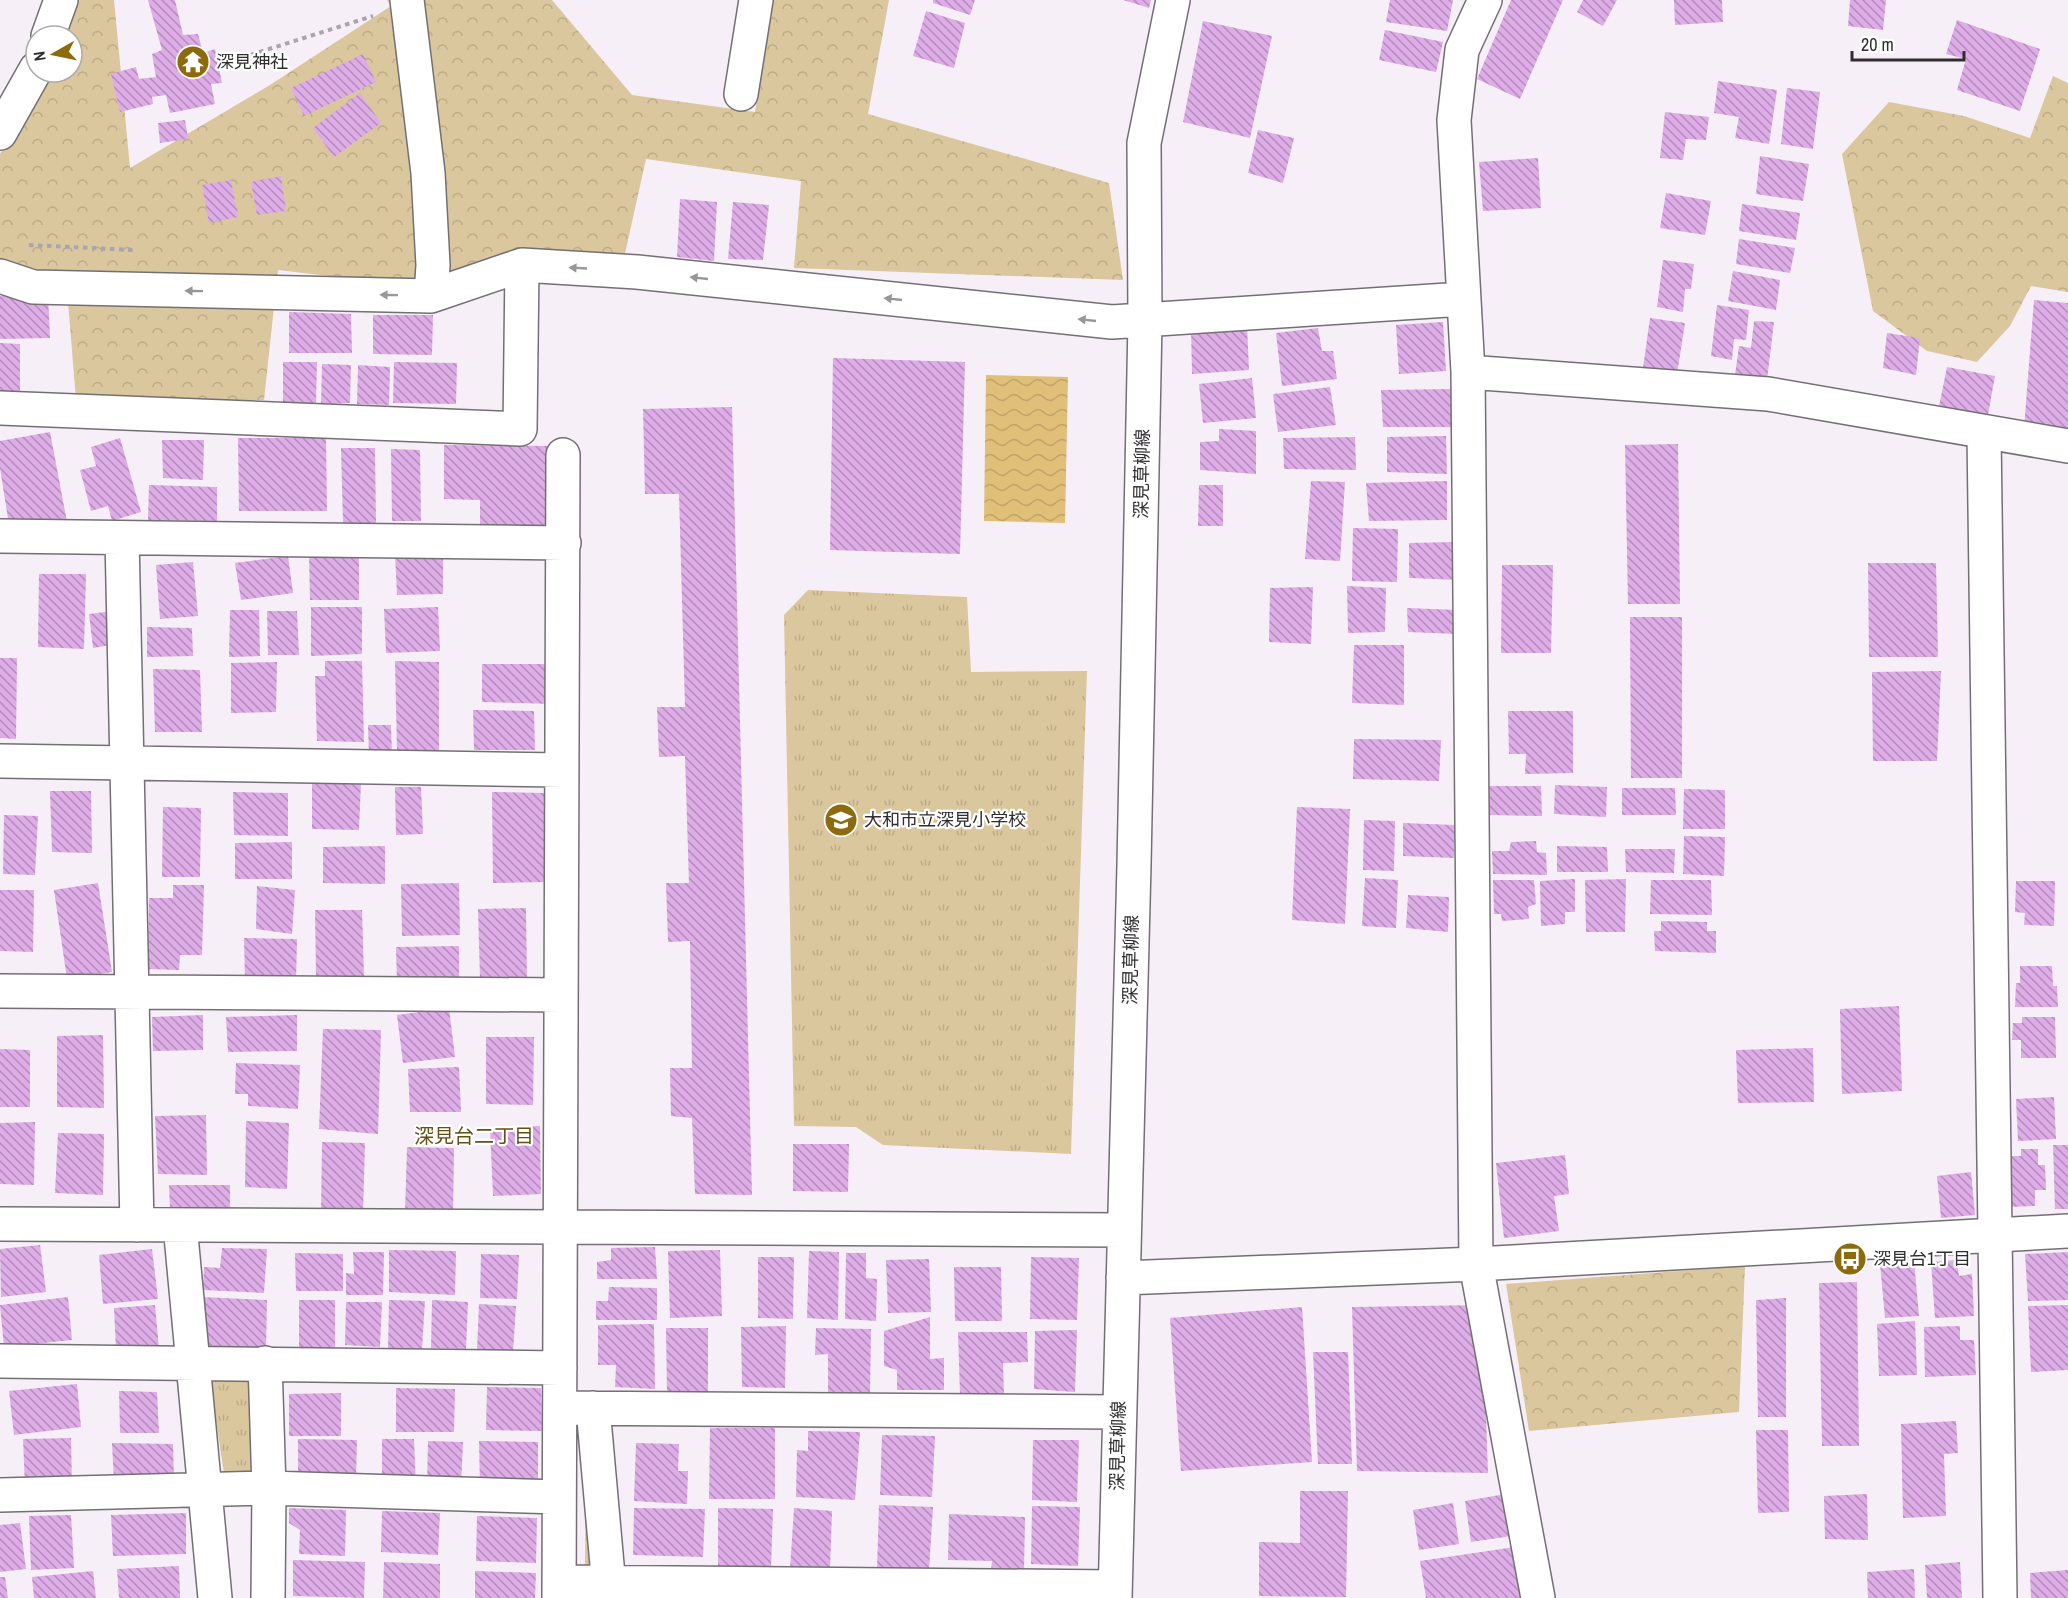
<svg xmlns="http://www.w3.org/2000/svg" width="2068" height="1598" viewBox="0 0 2068 1598" font-family="'Archivo Narrow','Noto Sans JP',sans-serif">
<style>
.forest{fill:url(#forest-crowns)}
.park{fill:url(#park-tufts)}
.water{fill:url(#water-waves)}
.building{fill:url(#building-back-hatch)}
.lines{fill:none;stroke-linecap:round;stroke-linejoin:round}
.minor-casing{stroke:#746f75;stroke-width:36}
.path{stroke:#aba5ab;stroke-width:4;stroke-dasharray:4.5 4.5;stroke-linecap:butt}
.minor{stroke:#fff;stroke-width:33}
.oneway{fill:#989698}
.labels{text-anchor:middle;stroke-width:4.5;stroke-linejoin:round;paint-order:stroke}
.poi-label{font-size:18px;fill:#302d30;stroke:#fff;text-anchor:start}
.street-label{font-size:18px;fill:#302d30;stroke:#fff}
.neighbourhood-label{font-size:20px;fill:#664e14;stroke:#fff}
</style>
<defs>
<pattern id="forest-crowns" width="20" height="18" patternUnits="userSpaceOnUse" patternTransform="scale(1.5)"><rect width="20" height="18" fill="#dbc79d"/><path d="M2 6a3 3 0 1 1 6 0M12 15a3 3 0 1 1 6 0" fill="none" stroke="#bcab88"/></pattern>
<pattern id="park-tufts" width="24" height="20" patternUnits="userSpaceOnUse" patternTransform="scale(1.5)"><rect width="24" height="20" fill="#dbc79d"/><path d="M3 7l-1-3M5 7V3M7 7l1-3M15 17l-1-3M17 17v-4M19 17l1-3" fill="none" stroke="#bcab88"/></pattern>
<pattern id="water-waves" width="16" height="10" patternUnits="userSpaceOnUse" patternTransform="scale(1.5)"><rect width="16" height="10" fill="#e0bf79"/><path d="M0 5q4-4 8 0t8 0" fill="none" stroke="#c0a469"/></pattern>
<pattern id="building-back-hatch" width="6" height="6" patternUnits="userSpaceOnUse" patternTransform="scale(1.5)"><rect width="6" height="6" fill="#deace6"/><path d="M-1 5l2 2M0 0l6 6M5-1l2 2" fill="none" stroke="#b48cbb"/></pattern>
</defs>
<rect width="100%" height="100%" fill="#f6eff7"/>
<path class="forest" d="M79,0H114L130,168L270,85L391,6L387,0H552L632,95L755,112L773,0H889L868,114L1109,183L1123,280L794,268L801,181L646,159L622,267L430,288L278,270L264,400H76L66,277L0,260V154L46,72H72V36H66Z
M2053,76L2068,83V292L2031,286L2010,326L1977,362L1927,351L1873,311L1842,154L1889,102L1964,116L2030,138Z
M1745,1266L1739,1412L1529,1431L1506,1284Z"/>
<path class="park" d="M808,590L967,597L971,672L1087,671L1071,1154L883,1145L856,1127L794,1126L784,615Z
M252,1378L251,1482L225,1480L210,1381Z
M586,1432L599,1566H585Z"/>
<path class="water" d="M986,375L1068,377L1065,523L984,521Z"/>
<path class="building" d="M148,0H175L183,35L198,34L203,53L215,49L222,83L211,84L215,104L170,113L166,95L152,97L153,104L120,112L111,74L136,67L139,79L156,77L152,54L162,50Z
M933,0H975L970,15L933,3Z
M1123,0H1151L1149,8Z
M1390,0H1453L1447,31L1386,22Z
M1511,0H1563L1520,99L1477,79Z
M1583,0H1617L1603,26L1577,12Z
M1674,0H1722L1723,22L1675,25Z
M1850,0H1886L1883,30L1848,26Z
M926,11L965,23L954,68L913,56Z
M1957,20L2040,49L2020,111L1957,90L1966,59L1946,54Z
M1203,21L1272,36L1250,138L1183,122Z
M1385,30L1443,42L1436,72L1379,60Z
M363,54L376,82L304,116L291,88Z
M1718,81L1777,90L1769,144L1735,138L1739,117L1714,113Z
M1787,88L1820,92L1813,149L1781,144Z
M360,93L381,123L334,157L313,128Z
M1665,112L1709,117L1706,140L1686,139L1683,160L1660,158Z
M185,120L188,139L160,143L158,123Z
M1258,130L1294,138L1283,183L1248,173Z
M1760,156L1809,164L1803,201L1756,194Z
M1538,158L1541,208L1483,211L1479,162Z
M281,176L286,211L257,215L251,182Z
M231,180L238,217L209,223L202,185Z
M1666,193L1711,201L1705,235L1660,228Z
M680,199L717,202L714,261L677,257Z
M733,202L769,205L763,260L728,259Z
M1742,204L1800,213L1796,240L1739,231Z
M1739,239L1795,248L1790,273L1736,264Z
M1663,260L1694,264L1691,289H1685L1683,312L1657,307Z
M1733,271L1780,280L1776,310L1728,301Z
M0,296H48L50,338L0,339Z
M2034,300L2068,303V433L2024,428Z
M1717,305L1749,310L1746,340L1734,339L1732,360L1711,356Z
M289,312L351,314L352,353H289Z
M373,315H433L432,355L373,354Z
M1650,318L1685,323L1677,374L1643,368Z
M1754,321L1774,322L1767,380L1735,375L1739,346L1751,348Z
M1443,322L1446,371L1399,374L1396,325Z
M1247,325L1249,370L1192,374L1191,328Z
M1318,328L1322,351H1333L1337,379L1282,386L1276,333Z
M1887,333L1920,338L1916,375L1883,368Z
M0,343L20,344V394H0Z
M833,358L965,362L960,554L830,550Z
M283,362H317L316,403H283Z
M394,362L457,363L456,404L393,403Z
M322,364L351,365L350,403L321,404Z
M358,365L390,367L389,405L357,404Z
M1947,367L1995,376L1986,426L1937,416Z
M1252,378L1256,418L1203,423L1199,384Z
M1330,387L1336,425L1278,432L1273,394Z
M1452,389V427H1383L1381,390Z
M732,407L752,1195L695,1194L692,1118L671,1116L670,1068H692L690,941L668,942L666,883H689L685,756L659,757L657,707H685L679,494H645L643,409Z
M1219,429L1256,431V474L1200,470V442L1219,441Z
M50,432L67,522L10,531L0,468V441Z
M1446,436L1447,474L1387,472V437Z
M1355,437L1356,470L1284,469L1283,438Z
M120,438L141,512L112,521L108,506L91,511L80,470L96,466L91,447Z
M238,438H326L327,511H239Z
M162,440H204L203,480L163,478Z
M1678,444L1680,604H1628L1625,445Z
M444,445L548,446L550,526L480,524V500L444,499Z
M341,448H375L376,524L343,523Z
M391,449L420,450L421,521H392Z
M1311,481L1345,482L1340,561L1305,559Z
M1447,481V520L1369,521L1366,483Z
M149,485L217,487V521L148,520Z
M1199,485H1223V526H1198Z
M1353,528L1398,529L1397,582L1352,581Z
M1457,542L1460,580L1409,578V543Z
M395,553L443,554V594L397,595Z
M309,555H359V600H310Z
M288,556L293,593L241,600L235,563Z
M193,562L198,616L160,619L156,565Z
M1868,563H1936L1938,657H1869Z
M1502,565H1553L1551,653H1501Z
M39,574H86L84,649L38,647Z
M1347,586L1386,588L1385,632L1348,633Z
M1313,587L1311,644L1269,642L1270,588Z
M311,607H362V654L311,656Z
M438,607L440,651L386,653L384,609Z
M1407,608L1457,610L1456,634L1408,632Z
M230,610H259L260,656L229,657Z
M113,611L117,644L93,648L89,614Z
M267,611H297L299,655H268Z
M1630,617H1682V778H1631Z
M147,627L192,628L193,656L147,657Z
M1354,645H1404V705L1352,703Z
M0,658H17L16,739L0,738Z
M325,661H362L364,742L317,741L315,676H325Z
M395,661L439,662V750H397Z
M277,662L276,712L231,713V663Z
M482,664H553L554,704L482,702Z
M153,669L200,670L202,732H155Z
M1941,671L1937,761H1873L1872,672Z
M473,710L534,711L535,750H474Z
M1508,711H1573V773L1525,774L1526,754H1509Z
M368,725H391L392,755H369Z
M1354,739L1441,740L1439,781L1353,779Z
M312,783H361L359,830L312,829Z
M1555,785L1607,787L1606,817L1554,814Z
M1488,786H1541L1542,816L1489,815Z
M395,787H421L423,834L396,835Z
M1622,788H1675L1676,815H1622Z
M1684,789L1725,790V829H1683Z
M50,791H91L92,853L52,852Z
M233,792L288,793V836L234,835Z
M492,792L544,793L546,882L493,883Z
M163,807L201,808L200,877H162Z
M1297,807L1350,809L1345,924L1292,920Z
M4,815L38,816L35,875L3,874Z
M1364,820L1395,821L1394,871L1363,870Z
M1403,823L1455,825L1454,858L1403,856Z
M1684,836L1725,837L1724,876L1683,874Z
M1536,841L1537,852L1546,853L1547,875L1493,874L1492,851H1509L1511,842Z
M292,842V879H235V843Z
M385,846V884L323,883V847Z
M1557,846L1607,847L1608,872H1557Z
M1625,849H1675L1674,873L1626,872Z
M1365,878L1398,880L1396,928L1362,926Z
M1575,879V912H1565V924L1541,926L1540,881Z
M1626,879L1625,932H1586L1585,880Z
M1493,880H1534L1536,904L1528,907L1529,919L1502,921L1501,914H1494Z
M1651,880H1711L1712,915L1650,914Z
M2016,881H2055L2054,926L2024,925L2025,913L2015,912Z
M98,883L112,972L67,979L54,890Z
M459,883L460,935L402,936L401,884Z
M173,885H204L202,955H180L179,970L148,969L149,898H173Z
M257,886L295,890L292,934L256,929Z
M0,890H34L33,952L0,951Z
M1408,895L1449,897L1448,932L1406,928Z
M526,908L527,980L480,979L478,909Z
M315,910H362L364,977H316Z
M1661,921L1707,922V931H1716V953L1655,951L1654,931H1661Z
M244,938L297,939L296,982L245,980Z
M459,946V984L397,985L396,947Z
M2020,966H2052L2053,986H2057L2058,1007H2015L2016,983H2020Z
M1899,1006L1902,1091L1842,1094L1840,1009Z
M449,1008L455,1057L403,1063L397,1015Z
M203,1015V1050L153,1051L152,1017Z
M297,1015V1051L228,1052L226,1017Z
M2022,1017H2055L2056,1058H2021V1040H2012L2013,1023H2022Z
M323,1029L381,1030L378,1134L319,1129Z
M103,1035L104,1108L57,1107V1036Z
M486,1037H534L533,1105L486,1104Z
M1813,1048L1814,1102L1738,1103L1736,1050Z
M0,1049L30,1050V1107H0Z
M236,1063L300,1065L298,1109L248,1106V1094H235Z
M459,1067L461,1112H410L408,1069Z
M2054,1097L2056,1139L2018,1141L2016,1099Z
M206,1115L207,1175L158,1174L155,1116Z
M246,1121L289,1123L287,1189L245,1187Z
M35,1122L34,1185L0,1184V1123Z
M540,1126L541,1194L493,1196L490,1128Z
M58,1133L104,1134L103,1195L55,1193Z
M322,1142L365,1143L363,1214L321,1212Z
M793,1144H849L848,1192L793,1191Z
M2053,1145H2068V1209H2055Z
M407,1147L454,1148L453,1216L405,1213Z
M2021,1149H2038V1165H2045L2046,1190H2035V1206L2010,1207L2009,1156H2021Z
M1565,1155L1569,1194L1554,1196L1559,1231L1504,1238L1496,1163Z
M1971,1172L1975,1215L1941,1218L1937,1176Z
M169,1185H230V1210H170Z
M40,1245L46,1292L1,1297L0,1249Z
M655,1247L657,1279H597V1262L611,1260V1248Z
M222,1248L267,1249L264,1293L203,1290L204,1267L220,1268Z
M152,1249L158,1299L103,1304L99,1255Z
M389,1250L456,1251L455,1295L389,1292Z
M720,1250L722,1316L670,1318L668,1251Z
M809,1251L839,1252L838,1320L807,1318Z
M353,1252H384L383,1295H346V1273L354,1274Z
M2068,1252V1300L2028,1301L2025,1254Z
M295,1253L343,1254V1291H296Z
M846,1253H866V1278L877,1279L876,1321L845,1319Z
M481,1254L519,1255L517,1299L480,1298Z
M758,1257H794L793,1319L758,1318Z
M1031,1257L1079,1258L1077,1320L1030,1319Z
M929,1259L931,1312L888,1313L886,1260Z
M1957,1260L1959,1276L1972,1274L1974,1316L1935,1318L1931,1262Z
M1914,1261L1919,1316L1885,1318L1880,1264Z
M954,1267H1001L1002,1321H955Z
M1857,1282L1859,1446H1822L1819,1283Z
M609,1287L657,1288V1320H596V1301H608Z
M68,1297L72,1340L4,1347L0,1305Z
M201,1297L267,1300L266,1349L198,1346Z
M1786,1298V1417H1758L1756,1300Z
M299,1300H335V1350L299,1349Z
M389,1300L425,1301L422,1349L388,1348Z
M432,1300L468,1302L466,1349L431,1348Z
M346,1302H382L380,1347L345,1345Z
M479,1304L516,1306L513,1352L477,1350Z
M155,1305L159,1348L116,1349L114,1308Z
M1482,1305L1488,1473L1357,1471L1352,1307Z
M2068,1305V1370L2031,1372L2028,1306Z
M1302,1307L1312,1462L1181,1471L1170,1318Z
M930,1317V1359L944,1358V1390H897V1370L884,1366V1331Z
M1915,1321L1917,1375L1879,1376L1877,1324Z
M654,1324L655,1389L615,1387L616,1365H598V1325Z
M786,1326L785,1388L742,1387L741,1327Z
M1960,1326V1340H1974L1976,1375L1925,1377L1924,1327Z
M666,1328H708V1393H667Z
M816,1328L871,1329L870,1394H828V1354L815,1355Z
M1077,1330L1075,1392L1034,1389L1035,1331Z
M958,1332H1027L1028,1362L1003,1363L1004,1396L960,1395Z
M1313,1352H1348L1352,1464H1318Z
M77,1384L81,1427L14,1435L9,1391Z
M487,1387L541,1388L542,1431L486,1430Z
M396,1388L455,1389L454,1432H396Z
M119,1391L157,1392L159,1433H120Z
M341,1393V1436H289V1394Z
M1956,1421L1958,1453L1944,1454L1946,1516L1903,1518L1901,1424Z
M710,1428H775V1499H709Z
M1756,1430H1788L1789,1512L1758,1513Z
M808,1431L860,1432L855,1500L796,1497L797,1450L808,1451Z
M882,1435L935,1436L932,1497L880,1495Z
M71,1438L72,1485H25L23,1439Z
M298,1439L357,1440L356,1479L298,1477Z
M382,1439H414L416,1486L382,1485Z
M1033,1440H1079L1077,1502L1032,1500Z
M428,1441L463,1442L461,1487H427Z
M479,1441L538,1442V1489L480,1487Z
M112,1443L173,1444L174,1482H114Z
M636,1443L679,1444L678,1471H688L687,1504L634,1501Z
M1300,1491H1348L1346,1597L1259,1596V1542L1300,1543Z
M1511,1493L1518,1535L1471,1542L1465,1501Z
M1867,1494L1868,1540L1825,1539L1824,1496Z
M1453,1503L1459,1544L1419,1550L1413,1510Z
M879,1505L933,1507L929,1571L877,1570Z
M1032,1506L1080,1507L1078,1566L1031,1564Z
M289,1508L346,1510L345,1556L299,1554L300,1530L289,1523Z
M634,1508L705,1509L703,1557L633,1555Z
M718,1508L773,1509L771,1569L718,1568Z
M794,1508L832,1511L830,1570L790,1569Z
M382,1511L440,1513L438,1555L381,1552Z
M186,1513V1554L113,1556L111,1515Z
M949,1514L1025,1517L1024,1572L991,1571L992,1561L948,1560Z
M71,1515L74,1568L31,1570L29,1516Z
M477,1516L537,1518L536,1563L476,1561Z
M20,1523L26,1569L0,1572V1525Z
M1515,1547L1523,1598H1426L1420,1561Z
M293,1560L365,1562L364,1598L293,1596Z
M384,1562L440,1564V1598H383Z
M1960,1562L1962,1598H1927L1925,1565Z
M179,1566L180,1598H119L117,1569Z
M1914,1569L1915,1598H1868L1867,1572Z
M2068,1570V1598H2031L2030,1573Z
M93,1571L96,1598H34L32,1577Z
M475,1571L536,1573L535,1598H475Z
M0,1577H5L8,1598H0Z"/>
<g class="lines">
<g class="minor-casing">
<path id="minor" d="M407,0L428,173L433,265L431,296
M1485,0L1462,50L1454,120L1468,372L1476,1264L1538,1598
M48,36L61,0
M741,94L756,0
M0,133L36,69
M0,276L33,287L431,296L522,265L637,272L1112,322L1463,299
M1468,372L1768,394L2068,446
M0,408L520,429L522,265
M1984,434L2000,1598
M0,536L564,543
M122,538L137,1225
M0,761L562,770
M0,991L561,995
M0,1224L1124,1230
M180,1225L215,1598
M1123,1278L1476,1264L2068,1231
M0,1361L560,1368
M265,1363L269,1488L268,1598
M560,1408L1118,1412
M593,1408L610,1598
M0,1495L269,1488L559,1497
M559,1582L1115,1587
M559,1598L563,455
M1115,1598L1134,865L1145,322L1144,143L1173,0"/>
</g>
<path class="path" d="M225,63L373,16
M29,245L133,250"/>
<use href="#minor" class="minor"/>
</g>
<defs><path id="oneway-solid" d="M-6-.8H1V-3.2L6.5 0L1 3.2V.8H-6Z" transform="scale(1.5)"/></defs>
<g class="oneway">
<use href="#oneway-solid" transform="translate(578 268) rotate(-177)"/>
<use href="#oneway-solid" transform="translate(699 278) rotate(-174)"/>
<use href="#oneway-solid" transform="translate(194 291) rotate(-179)"/>
<use href="#oneway-solid" transform="translate(389 295) rotate(-179)"/>
<use href="#oneway-solid" transform="translate(893 299) rotate(-174)"/>
<use href="#oneway-solid" transform="translate(1087 320) rotate(-174)"/>
</g>
<defs>
<g id="temple-disc" transform="scale(1.725)"><circle r="9.5" fill="#8d6b0d" stroke="#fff"/><path d="M0-6L5-2H3V0L6.5 2.5H4V6H1.5V3h-3V6H-4V2.5H-6.5L-3 0V-2H-5Z" fill="#fff"/></g>
<g id="school-disc" transform="scale(1.725)"><circle r="9.5" fill="#8d6b0d" stroke="#fff"/><path d="M0-5L7-2L0 1L-7-2ZM-4 1L0 2.5L4 1V4Q0 6-4 4Z" fill="#fff"/></g>
<g id="bus-disc" transform="scale(1.725)"><circle r="9.5" fill="#8d6b0d" stroke="#fff"/><path d="M-5-6H5V4H4V6H2V4H-2V6H-4V4H-5ZM-3.5-4V0h7V-4ZM-3.5 1.2v1.5H-2V1.2ZM2 1.2v1.5H3.5V1.2Z" fill="#fff"/></g>
</defs>
<g fill-rule="evenodd">
<use href="#temple-disc" x="193" y="62"/>
<use href="#school-disc" x="841" y="820"/>
<use href="#bus-disc" x="1850" y="1259"/>
</g>
<g class="labels">
<g class="poi-label">
<text x="216" y="68">深見神社</text>
<text x="864" y="826">大和市立深見小学校</text>
<text x="1873" y="1265">深見台1丁目</text>
</g>
<g class="street-label">
<text transform="translate(1142 474) rotate(-89)" y="6">深見草柳線</text>
<text transform="translate(1131 960) rotate(-89)" y="6">深見草柳線</text>
<text transform="translate(1118 1446) rotate(-89)" y="6">深見草柳線</text>
</g>
<g class="neighbourhood-label">
<text x="474" y="1143">深見台二丁目</text>
</g>
</g>
<g transform="translate(54 54) rotate(261)"><circle r="28" fill="#ffffff" stroke="#acabac" stroke-width="1.5"/>
<path d="M0-4.5L10 22L0 15L-10 22Z" fill="#8d6b0d"/>
<text y="-9" font-size="16" font-weight="bold" text-anchor="middle" fill="#302d30">N</text>
</g>
<path d="M1852 51v9h112v-9" fill="none" stroke="#302d30" stroke-width="3"/>
<text x="1861" y="51" font-size="18" fill="#302d30" stroke="#ffffff" stroke-width="4.5" paint-order="stroke">20 m</text>
</svg>
